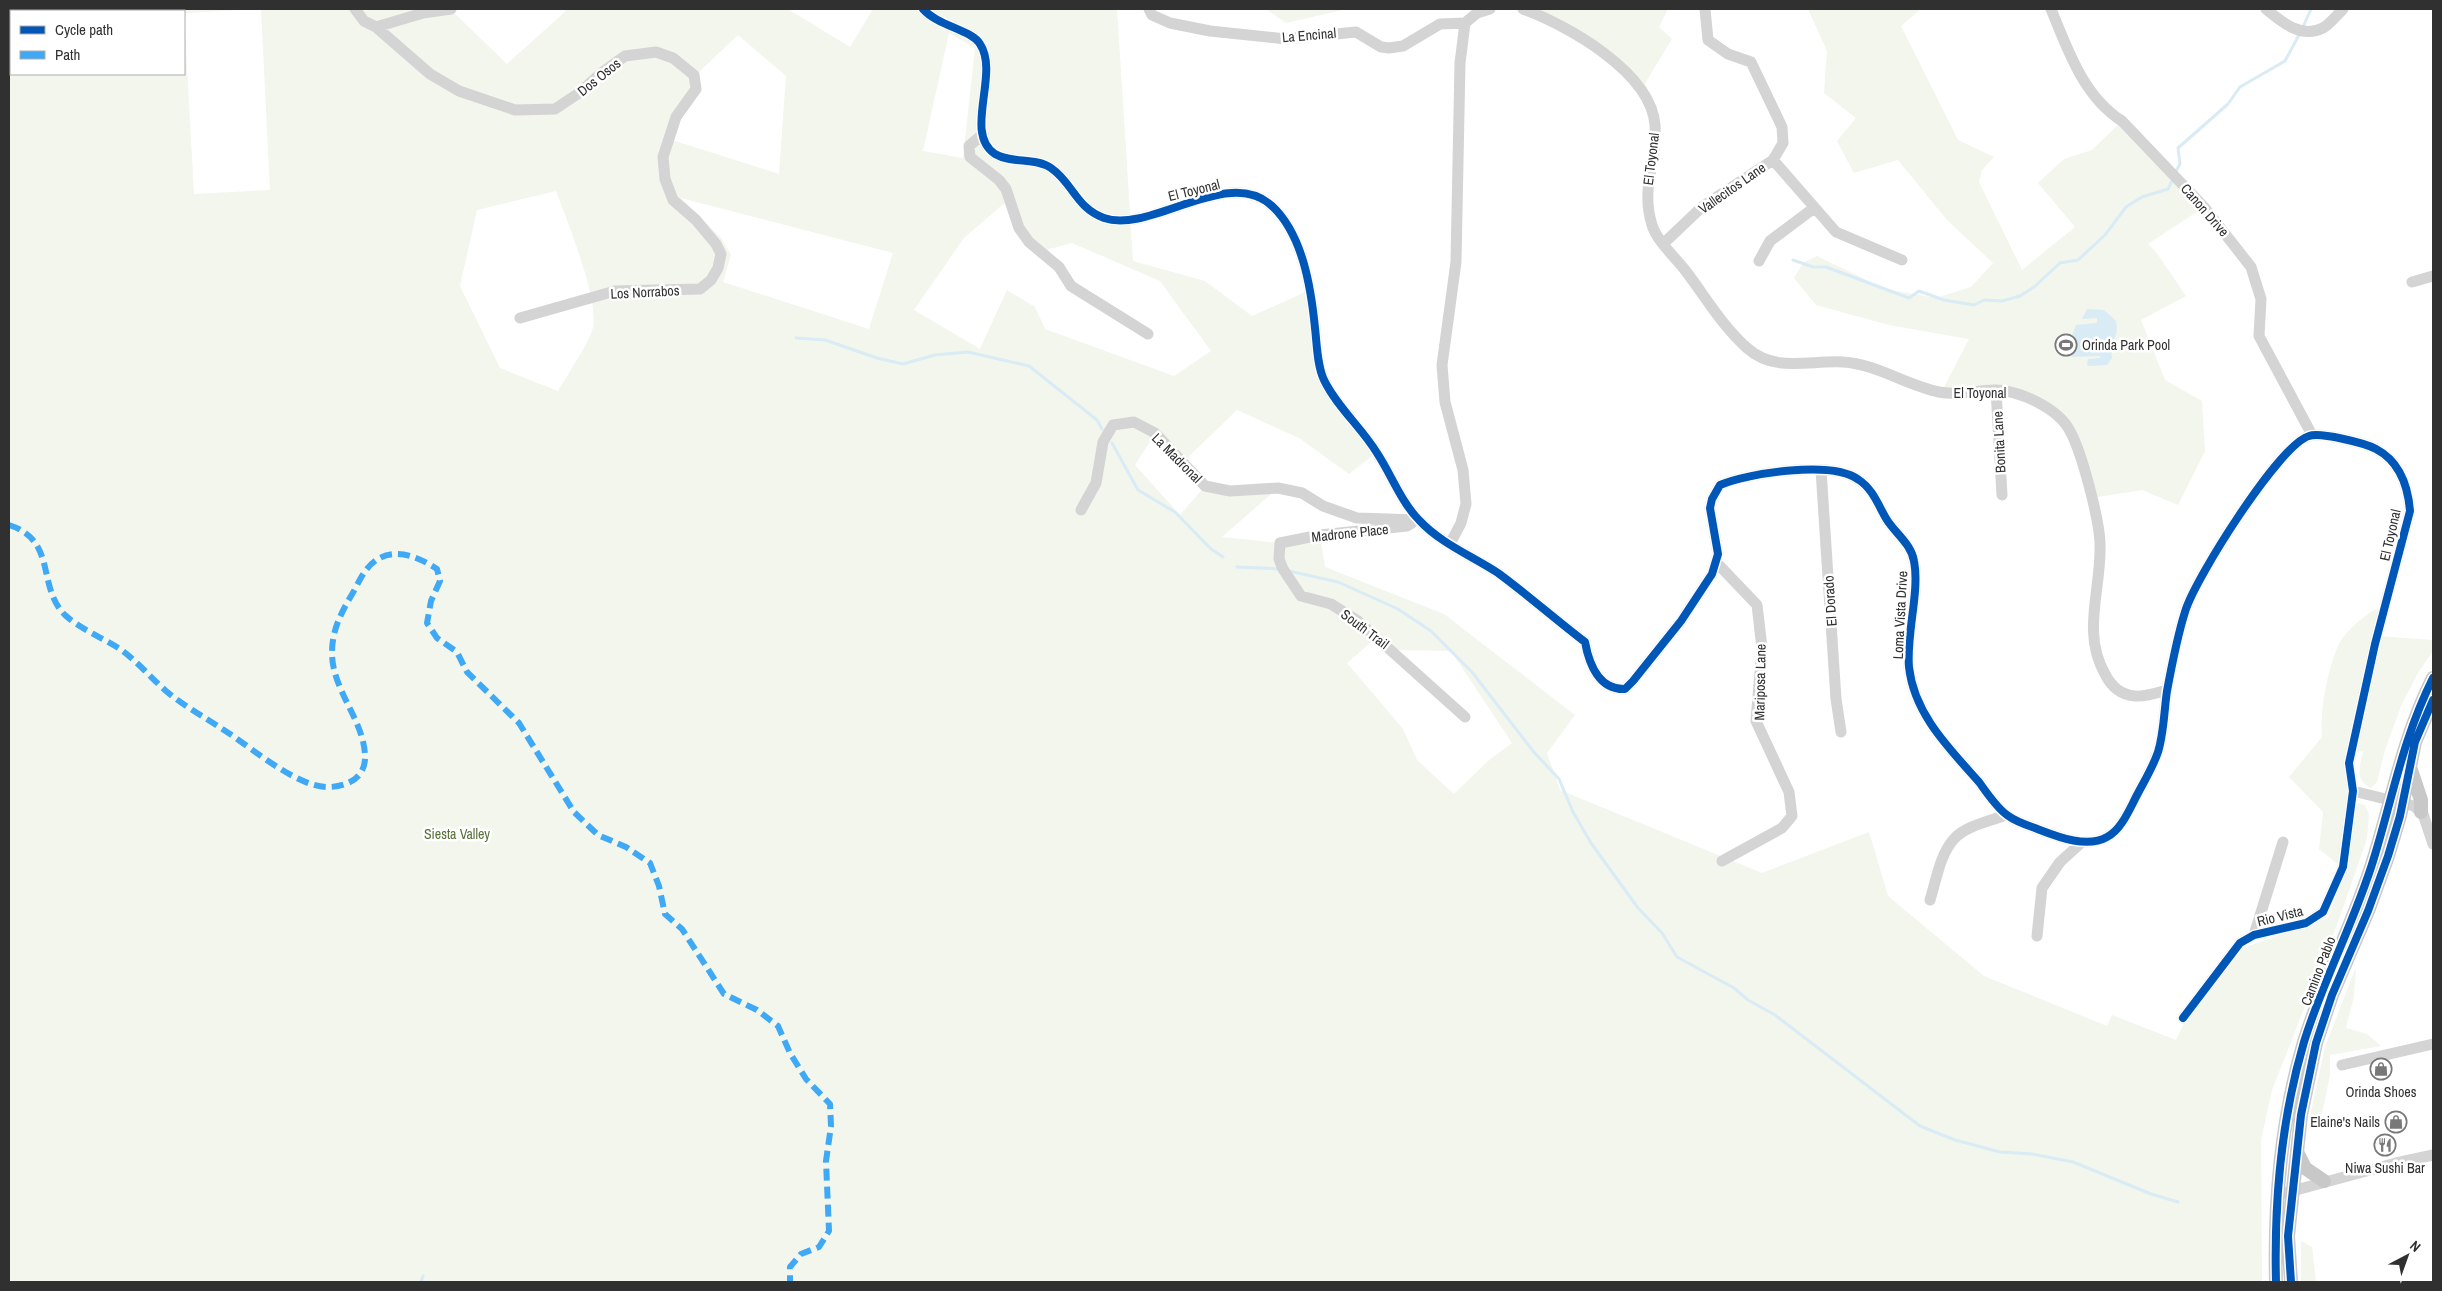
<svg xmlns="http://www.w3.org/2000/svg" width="2442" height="1291" viewBox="0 0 2442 1291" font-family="'Archivo Narrow',sans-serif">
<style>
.green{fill:#f2f6ed;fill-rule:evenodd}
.water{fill:#d9ebf4}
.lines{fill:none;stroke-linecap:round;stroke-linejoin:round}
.stream{stroke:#d9ebf4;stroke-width:3}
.minor{stroke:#d4d4d4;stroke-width:11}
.major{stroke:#c8c8c8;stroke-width:14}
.quiet{stroke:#3fa9f5;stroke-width:6;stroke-dasharray:12 6;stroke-linecap:butt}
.cycleway-casing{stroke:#fff;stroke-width:11}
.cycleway{stroke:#0057b8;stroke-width:8}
.labels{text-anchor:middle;stroke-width:5;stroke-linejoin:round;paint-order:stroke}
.street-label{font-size:14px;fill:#303030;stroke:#fff}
.poi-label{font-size:14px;fill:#303030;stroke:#fff}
.park-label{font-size:14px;fill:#57703a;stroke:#fff}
</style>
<rect width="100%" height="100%" fill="#fff"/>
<path class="green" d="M9,9H260L184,13L194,194L270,190L261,9H450L507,64L566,11L562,9H788L850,47L873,9H1117L1133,261L1205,281L1252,316L1310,290L1322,374L1377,452L1349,474L1299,438L1237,410L1182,463L1155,434L1135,465L1180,515L1205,486L1278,488L1222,537L1280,543L1320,535L1325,567L1444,614L1575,715L1547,753L1560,790L1762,873L1869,832L1888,896L1984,976L2107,1026L2112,1015L2176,1040L2186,1019L2243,948L2328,918L2346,871L2319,849L2323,812L2289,777L2322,737C2320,709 2327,672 2338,646C2343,634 2365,614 2376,609L2384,612L2378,636L2433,640V651L2418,673L2401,706L2385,750L2377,782L2371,788C2354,779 2360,767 2363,751L2351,753L2354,814L2358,803L2365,805L2369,814L2367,839L2334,933L2272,1090L2261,1140L2262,1282H9ZM11,11H184V74H11ZM949,33L975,48L963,158L923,151ZM738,35L786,76L779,174L669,139L696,89L700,71ZM556,191C567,220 599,299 593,327C591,340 566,377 558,391L500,368L460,286L477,210ZM681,198L893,253L869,329L723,282L731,255L722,239ZM1008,200L1019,231L1046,250L1072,243L1160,281L1211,351L1174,376L1045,329L1035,307L1007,290L980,349L914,310L964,238ZM1377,637L1393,650L1451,651L1512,743L1488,761L1454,794L1417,760L1403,729L1347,663Z
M1266,9H1347L1286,23Z
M1524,9H1668L1659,27L1672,39L1641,90L1617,64Z
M1808,9H1921L1901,26L1958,140L1994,157L1982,170L1979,182L2022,270L2075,227L2038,183L2064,159L2092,150L2122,121L2204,207L2148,244L2156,252L2186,296L2141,320L2165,380L2202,401L2205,451L2178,505L2142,490L2091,498L2066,424L2008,391L1941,393L1969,339L1889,325L1816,305L1794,278L1803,263L1817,256L1885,289L1936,298L1971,287L1993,263L1947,220L1898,160L1854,173L1837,141L1856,118L1824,93L1827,51Z
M2356,967L2354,997L2346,1028L2367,1034L2381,1046L2330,1055V1075L2320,1123L2309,1121L2325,1047Z
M2301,1241L2312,1247L2316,1282H2301Z"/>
<path class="water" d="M2087,309L2104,310L2116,321L2117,330L2111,349L2112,358L2107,365L2089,366L2087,365L2088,359L2100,358V356L2072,357L2067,349L2076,325L2097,323V318L2082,319Z"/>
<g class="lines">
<path class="stream" d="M2303,27L2311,9
M2175,173L2180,164L2178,148L2228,104L2240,87L2285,61L2300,33
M1793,260L1813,267H1826L1909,298L1919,291L1944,300L1974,305L1984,300L2002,301L2020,296L2034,287L2060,263L2078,260L2105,235L2126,207L2142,197L2168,189L2173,179
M796,338L825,340L877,358L903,364L935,355L968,352L1029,366L1097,420L1102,429
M1112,443L1138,490L1175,512L1211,549L1223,557
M1237,567L1281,569
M1289,571L1338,582L1398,609L1431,631L1472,672L1533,751L1559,779L1573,812L1591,843L1638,908L1662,933L1677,957L1734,988L1748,1000L1775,1015L1920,1126L1955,1140L2000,1152L2032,1154L2073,1162L2151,1194L2178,1202
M421,1282L423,1276"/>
<path class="minor" d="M120,9L122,11
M355,9L364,21L376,27L423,13L451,9
M923,9C938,26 972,30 980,44C1000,74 963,133 995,154C1012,164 1035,157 1051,168C1073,183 1076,208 1104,218C1151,234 1228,165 1272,206C1303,235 1311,288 1315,328C1317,345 1317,365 1324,380C1337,407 1362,428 1377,453C1391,474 1401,502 1419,520C1440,543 1472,556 1498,573C1528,595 1556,620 1585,642C1589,664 1599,690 1625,689L1633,681L1681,621L1712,574L1718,554L1710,508L1712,499L1720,485C1748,473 1833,460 1859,480C1873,489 1879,507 1887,520C1897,535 1911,544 1914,561C1920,591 1906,635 1909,667C1914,714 1949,748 1979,782C1987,793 1996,807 2007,815C2015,821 2026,825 2035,828C2056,836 2086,849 2107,837C2119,831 2127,815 2133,803C2141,786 2152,770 2158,752C2164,733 2164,711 2167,691C2172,664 2177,637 2185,612C2194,580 2279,445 2309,436C2320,432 2365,443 2376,449C2399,461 2408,486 2410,511L2375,644L2349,763L2353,791L2343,867L2323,912L2306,923L2254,935L2240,943L2183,1018
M1149,9L1152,15L1170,23L1210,31L1286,39L1356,32L1381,47L1389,48L1403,46L1440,24L1465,23
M1523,9C1567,25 1651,72 1655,125C1658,160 1640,187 1652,225C1657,241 1674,256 1685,270C1705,296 1722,326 1747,348C1775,373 1809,360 1843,362C1876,364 1906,385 1939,392C1957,396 1976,390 1994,390C2019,390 2058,408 2070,431C2082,453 2099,518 2100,543C2102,588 2081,632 2105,674C2111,686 2121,695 2135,696C2145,697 2157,693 2167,690
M2051,9C2068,50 2083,96 2122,121L2204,207L2251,267L2261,299L2259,336L2312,435
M2266,9C2282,22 2301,39 2323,28C2330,24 2337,15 2343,9
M376,27L430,74L459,91L515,110L555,109L579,93L600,74L625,56L656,52L673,58L694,75L696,89L676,117L663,157L665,179L673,200L696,220L716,244L721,254L718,268L711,280L700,289L615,291L520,318
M983,134L969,146L970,157L999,180L1006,189L1019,228L1029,242L1059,267L1071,286L1148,334
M1773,160L1836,232L1902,260
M1664,243L1703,206L1773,160L1783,143L1782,127L1751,62L1728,54L1708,40L1705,9
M1759,261L1770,241L1814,208
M2412,282L2433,276
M1996,390L2002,495
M1821,470L1836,699L1841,732
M1081,510L1096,483L1103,442L1113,425L1134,422L1155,433L1205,486L1230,491L1278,488L1302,493L1323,506L1357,518L1418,520
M1412,523L1407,526L1320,535L1280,543L1279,559L1283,569L1301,596L1331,604L1358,621L1465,717
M1450,544L1461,523L1466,504L1463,470L1445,402L1442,365L1456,262L1460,63L1465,23L1477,13L1490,9
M1716,562L1757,605L1762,648L1756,721L1789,792L1792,816L1782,828L1722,861
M2353,791L2414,806L2423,814L2433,844
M1930,900C1936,881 1940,854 1954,839C1965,826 1990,821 2006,815
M2254,935L2283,842
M2037,936L2042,888L2060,862L2082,842
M2342,1065L2433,1044
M2285,1193L2396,1163L2433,1155"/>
<path class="major" d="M2410,767L2421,800V812
M2298,1154L2305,1168L2324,1181
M2276,1282C2274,1202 2281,1120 2304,1042C2323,980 2355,921 2374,858C2393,796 2403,738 2433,678
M2291,1282L2288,1236L2301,1115L2316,1043L2332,995L2368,911L2388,856L2400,816L2415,742L2433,700"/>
<path class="quiet" d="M9,525C58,541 36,586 65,615C80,629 103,638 120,649C137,661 150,677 166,691C185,707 208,719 230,734C254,750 300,789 330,787C348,786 364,778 365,759C366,722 332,691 332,653C332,631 340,615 351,596C356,588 360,578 366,570C386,544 414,554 437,569L440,581L431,601L427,623L437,638L457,652L467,672L519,723L574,812L598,835L626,847L650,863L659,886L665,914L682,929L724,994L757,1010L778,1026L790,1053L806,1079L830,1104L831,1126L826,1161L829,1231L819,1247L801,1254L790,1267V1282"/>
<g class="cycleway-casing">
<path id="cycleway" d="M923,9C938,26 972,30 980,44C1000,74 963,133 995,154C1012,164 1035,157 1051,168C1073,183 1076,208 1104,218C1151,234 1228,165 1272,206C1303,235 1311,288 1315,328C1317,345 1317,365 1324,380C1337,407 1362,428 1377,453C1391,474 1401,502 1419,520C1440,543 1472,556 1498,573C1528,595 1556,620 1585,642C1589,664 1599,690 1625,689L1633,681L1681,621L1712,574L1718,554L1710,508L1712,499L1720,485C1748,473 1833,460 1859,480C1873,489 1879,507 1887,520C1897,535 1911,544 1914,561C1920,591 1906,635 1909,667C1914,714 1949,748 1979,782C1987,793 1996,807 2007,815C2015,821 2026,825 2035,828C2056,836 2086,849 2107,837C2119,831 2127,815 2133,803C2141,786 2152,770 2158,752C2164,733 2164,711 2167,691C2172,664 2177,637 2185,612C2194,580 2279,445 2309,436C2320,432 2365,443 2376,449C2399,461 2408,486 2410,511L2375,644L2349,763L2353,791L2343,867L2323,912L2306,923L2254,935L2240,943L2183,1018
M2276,1282C2274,1202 2281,1120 2304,1042C2323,980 2355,921 2374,858C2393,796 2403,738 2433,678
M2291,1282L2288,1236L2301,1115L2316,1043L2332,995L2368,911L2388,856L2400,816L2415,742L2433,700"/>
</g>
<use href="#cycleway" class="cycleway"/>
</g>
<defs>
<g id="stadium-ring" transform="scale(1.125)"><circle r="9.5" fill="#fff" stroke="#787878" stroke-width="1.5"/><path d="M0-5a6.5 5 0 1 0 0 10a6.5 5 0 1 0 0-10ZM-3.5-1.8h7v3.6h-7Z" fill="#787878"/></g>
<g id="shop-ring" transform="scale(1.125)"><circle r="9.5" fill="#fff" stroke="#787878" stroke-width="1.5"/><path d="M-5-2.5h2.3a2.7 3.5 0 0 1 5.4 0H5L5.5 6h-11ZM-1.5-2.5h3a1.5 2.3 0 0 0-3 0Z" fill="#787878"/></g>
<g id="restaurant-ring" transform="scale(1.125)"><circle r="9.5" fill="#fff" stroke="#787878" stroke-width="1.5"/><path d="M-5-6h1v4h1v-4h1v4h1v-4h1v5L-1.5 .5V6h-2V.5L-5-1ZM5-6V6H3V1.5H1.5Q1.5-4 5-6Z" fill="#787878"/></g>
</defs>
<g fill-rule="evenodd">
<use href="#stadium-ring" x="2066" y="345"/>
<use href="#shop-ring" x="2381" y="1069"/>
<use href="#shop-ring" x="2396" y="1122"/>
<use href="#restaurant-ring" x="2385" y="1145"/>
</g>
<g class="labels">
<g class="street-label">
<text transform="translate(1309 35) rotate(-5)" y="5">La Encinal</text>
<text transform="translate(599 77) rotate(-39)" y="5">Dos Osos</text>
<text transform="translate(1651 159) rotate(-83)" y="5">El Toyonal</text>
<text transform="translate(1732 188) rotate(-35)" y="5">Vallecitos Lane</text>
<text transform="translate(1194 190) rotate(-14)" y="5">El Toyonal</text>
<text transform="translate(2205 210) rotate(49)" y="5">Canon Drive</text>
<text transform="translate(645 292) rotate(-3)" y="5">Los Norrabos</text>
<text x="1980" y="398">El Toyonal</text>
<text transform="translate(1999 442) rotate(-93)" y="5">Bonita Lane</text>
<text transform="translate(1177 458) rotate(45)" y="5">La Madronal</text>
<text transform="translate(1350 533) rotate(-6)" y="5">Madrone Place</text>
<text transform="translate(2390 535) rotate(-77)" y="5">El Toyonal</text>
<text transform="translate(1830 601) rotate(-94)" y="5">El Dorado</text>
<text transform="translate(1900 615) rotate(-87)" y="5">Loma Vista Drive</text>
<text transform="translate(1365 629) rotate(37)" y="5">South Trail</text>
<text transform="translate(1760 682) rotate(-89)" y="5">Mariposa Lane</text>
<text transform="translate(2280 916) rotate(-14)" y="5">Rio Vista</text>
<text transform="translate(2318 971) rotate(-69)" y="5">Camino Pablo</text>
</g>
<g class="poi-label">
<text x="2082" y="350" text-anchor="start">Orinda Park Pool</text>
<text x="2381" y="1097">Orinda Shoes</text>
<text x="2380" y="1127" text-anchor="end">Elaine's Nails</text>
<text x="2385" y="1173">Niwa Sushi Bar</text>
</g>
<g class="park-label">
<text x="457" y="839">Siesta Valley</text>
</g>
</g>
<rect width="2442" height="1291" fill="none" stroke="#303030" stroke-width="20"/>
<rect x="10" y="10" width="175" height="65" fill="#ffffff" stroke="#acacac"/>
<rect x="20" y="26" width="25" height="8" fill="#0057b8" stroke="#acacac"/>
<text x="55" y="35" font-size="15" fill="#303030">Cycle path</text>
<rect x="20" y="51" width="25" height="8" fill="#3fa9f5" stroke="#acacac"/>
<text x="55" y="60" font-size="15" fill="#303030">Path</text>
<g transform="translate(2407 1256) rotate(41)" stroke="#ffffff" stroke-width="4" paint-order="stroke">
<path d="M0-4L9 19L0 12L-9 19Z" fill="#303030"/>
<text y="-8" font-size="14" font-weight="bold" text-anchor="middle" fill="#303030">N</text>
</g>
</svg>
